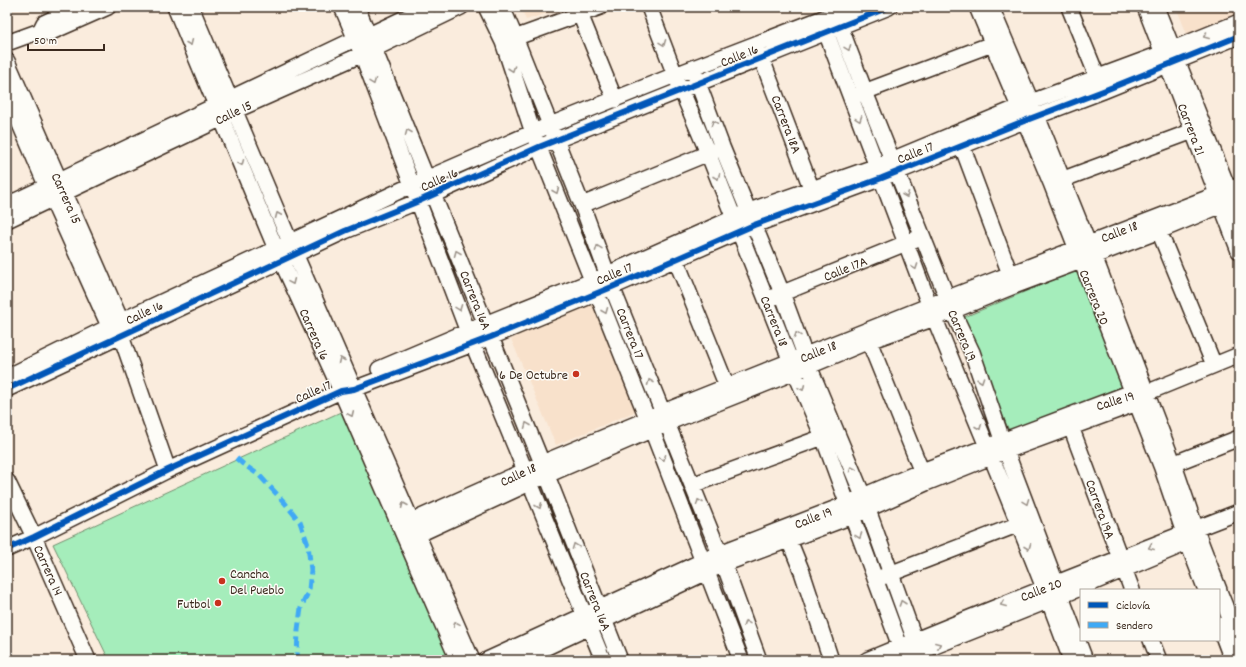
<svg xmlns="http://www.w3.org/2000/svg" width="1246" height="667" viewBox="0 0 1246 667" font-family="Dekko,sans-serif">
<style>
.built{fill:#f8e1cb}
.green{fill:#a5edbb;stroke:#708c6c}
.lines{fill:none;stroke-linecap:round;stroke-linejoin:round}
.minor-casing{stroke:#3b2a1e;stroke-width:18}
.minor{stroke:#fdfcf7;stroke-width:15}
.quiet{stroke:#3fa9f5;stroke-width:5;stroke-dasharray:10 5;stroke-linecap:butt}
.cycleway-casing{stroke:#fdfcf7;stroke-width:8}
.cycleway{stroke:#0057b8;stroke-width:6}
.oneway{stroke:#9c938a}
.poi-dot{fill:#c8321e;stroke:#fdfcf7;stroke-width:1.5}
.labels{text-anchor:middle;stroke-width:3;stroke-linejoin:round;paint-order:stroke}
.street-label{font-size:14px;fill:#3b2a1e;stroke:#fdfcf7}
.poi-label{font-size:14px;fill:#3b2a1e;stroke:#fdfcf7;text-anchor:end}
</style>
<rect width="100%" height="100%" fill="#faecdd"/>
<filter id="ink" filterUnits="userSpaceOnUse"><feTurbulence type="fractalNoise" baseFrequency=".025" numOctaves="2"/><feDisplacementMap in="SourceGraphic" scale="8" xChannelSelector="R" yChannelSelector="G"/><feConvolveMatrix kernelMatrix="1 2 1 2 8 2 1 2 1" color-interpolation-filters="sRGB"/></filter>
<g filter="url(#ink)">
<path class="built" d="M521,7H566L526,20Z
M1176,7H1239V13L1187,34Z
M596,299L641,409L556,445L511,339Z"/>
<path class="green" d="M1079,269L1128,384L1010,433L962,318Z
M345,410L454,660H109L53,544Z"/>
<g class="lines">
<g class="minor-casing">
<path id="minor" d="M175,7L276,249L341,391L458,660
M191,7L290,242L472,660
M342,7L362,54L468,332L603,660
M357,7L542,463L620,660
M486,7L503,42L533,133L652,430L741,660
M502,7L515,37L582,205L612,287L724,564L759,660
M649,7L675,75L708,153L795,372L823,437L905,660
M977,7L1051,183L1162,468L1184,533L1206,590
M991,7L1037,116L1088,243L1094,256L1174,465L1199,538L1219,590
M1069,7L1101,86
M1145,7C1177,88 1207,170 1239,251
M1156,7L1239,216
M580,14L615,100
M833,21L840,26L865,92L952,310L972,352L1006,451L1085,660
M827,23L826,32C861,123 894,214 929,304C976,423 1028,540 1071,660
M40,31L44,23L78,7
M506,41L600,7
M7,43L40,31L49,33L108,7
M758,49L815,198
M7,61L121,321V336L168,470
M695,75L722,147L782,293L809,366L863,496L922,660
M7,94L52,199L109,326L117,333
M856,95L992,44
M962,146L1013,282
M1053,183L1201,128
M7,205L355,39L369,35L428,7
M582,205L716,150
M7,220L222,118L234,111L374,49L461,7
M1159,231L1214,365
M676,260L730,394
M773,297L916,239
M869,341L925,480
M379,369L485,324L592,281L749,211L877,166L1031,102L1163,53L1239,22
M7,377L121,321L412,185L550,125L675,75L852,7
M7,389L345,231L419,201L539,147L889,7
M1071,427L1132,590
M1165,467L1239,438
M7,481L34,537L88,660
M692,485L823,437
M401,526L542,463L648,419L663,412L948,298L1239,186
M406,538L417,535L547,475L667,423L795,372L869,341L935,318L1014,286L1094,256L1159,231L1239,198
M789,540L802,572L831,660
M7,549L34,537L168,470L341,391L354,389L491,337L612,287L754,225L882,178L1024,121L1103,91L1239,36
M882,577L1027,521
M1219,591L1239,641
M1219,625L1232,660
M1151,640L1159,660
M910,656L1050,600L1061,596L1182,545
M487,660L720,553L847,504L863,496L922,471L1132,392L1146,393
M519,660L724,564L852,516L926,483L1006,451L1137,403L1146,393L1239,355
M867,660C990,609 1114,560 1239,512"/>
</g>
<use href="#minor" class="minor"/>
<path class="quiet" d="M236,458L243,464L259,475L285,503L300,522L308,545L311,570L309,590L301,608L298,630L297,660"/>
<g class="cycleway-casing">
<path id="cycleway" d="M7,389L345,231L419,201L539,147L889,7
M7,549L34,537L168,470L341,391L354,389L491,337L612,287L754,225L882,178L1024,121L1103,91L1239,36"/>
</g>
<use href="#cycleway" class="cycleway"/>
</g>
<defs><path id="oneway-chevron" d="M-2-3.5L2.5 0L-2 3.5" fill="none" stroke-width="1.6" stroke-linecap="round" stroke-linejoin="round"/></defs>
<g class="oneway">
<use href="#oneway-chevron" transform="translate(1206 36) rotate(158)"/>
<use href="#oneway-chevron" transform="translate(190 43) rotate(67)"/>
<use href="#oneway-chevron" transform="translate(663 43) rotate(69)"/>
<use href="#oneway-chevron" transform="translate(848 48) rotate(69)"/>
<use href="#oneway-chevron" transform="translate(512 69) rotate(71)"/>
<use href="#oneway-chevron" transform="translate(373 82) rotate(69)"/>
<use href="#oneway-chevron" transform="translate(859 119) rotate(70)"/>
<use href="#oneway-chevron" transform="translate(714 123) rotate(-110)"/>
<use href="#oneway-chevron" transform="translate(408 132) rotate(-112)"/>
<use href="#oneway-chevron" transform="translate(241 163) rotate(68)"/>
<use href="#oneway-chevron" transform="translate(717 177) rotate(68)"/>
<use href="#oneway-chevron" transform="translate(556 191) rotate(68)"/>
<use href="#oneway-chevron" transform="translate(906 195) rotate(68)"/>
<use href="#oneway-chevron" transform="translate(278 215) rotate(-113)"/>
<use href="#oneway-chevron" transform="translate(598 248) rotate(-111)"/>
<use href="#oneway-chevron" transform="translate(457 253) rotate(-112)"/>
<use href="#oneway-chevron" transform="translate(915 267) rotate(70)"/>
<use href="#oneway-chevron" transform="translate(292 282) rotate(66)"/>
<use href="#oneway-chevron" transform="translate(459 308) rotate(69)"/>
<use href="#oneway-chevron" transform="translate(605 311) rotate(68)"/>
<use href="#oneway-chevron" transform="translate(797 335) rotate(-110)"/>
<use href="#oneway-chevron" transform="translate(341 360) rotate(-113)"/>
<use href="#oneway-chevron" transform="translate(981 380) rotate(71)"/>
<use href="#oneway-chevron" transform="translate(650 382) rotate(-112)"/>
<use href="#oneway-chevron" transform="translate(802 388) rotate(66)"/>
<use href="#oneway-chevron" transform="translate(351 414) rotate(66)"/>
<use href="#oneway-chevron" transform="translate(527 425) rotate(-112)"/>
<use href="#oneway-chevron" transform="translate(979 427) rotate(68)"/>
<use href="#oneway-chevron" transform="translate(663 458) rotate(69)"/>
<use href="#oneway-chevron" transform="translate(852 469) rotate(-113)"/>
<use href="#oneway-chevron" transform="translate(699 502) rotate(-112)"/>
<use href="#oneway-chevron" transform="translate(1026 502) rotate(69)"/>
<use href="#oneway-chevron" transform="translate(404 505) rotate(-113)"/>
<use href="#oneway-chevron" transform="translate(539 506) rotate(68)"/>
<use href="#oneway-chevron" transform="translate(859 536) rotate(70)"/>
<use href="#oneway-chevron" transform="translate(575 546) rotate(-111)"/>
<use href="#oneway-chevron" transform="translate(1028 547) rotate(68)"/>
<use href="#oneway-chevron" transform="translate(1151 547) rotate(158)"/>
<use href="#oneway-chevron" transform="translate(902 603) rotate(-109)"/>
<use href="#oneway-chevron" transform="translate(1003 604) rotate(158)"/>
<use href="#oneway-chevron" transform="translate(746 623) rotate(-110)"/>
<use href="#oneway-chevron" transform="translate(456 624) rotate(-114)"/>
<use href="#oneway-chevron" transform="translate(938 645) rotate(-22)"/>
</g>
</g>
<g class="poi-dot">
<circle cx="576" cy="374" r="4"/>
<circle cx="222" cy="581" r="4"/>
<circle cx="218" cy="603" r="4"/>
</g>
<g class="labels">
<g class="street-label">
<text transform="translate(739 55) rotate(-22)" y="5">Calle 16</text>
<text transform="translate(233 112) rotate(-26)" y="5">Calle 15</text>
<text transform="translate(787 124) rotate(69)" y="5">Carrera 18A</text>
<text transform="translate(1192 129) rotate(69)" y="5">Carrera 21</text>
<text transform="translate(915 152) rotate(-22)" y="5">Calle 17</text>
<text transform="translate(439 179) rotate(-24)" y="5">Calle 16</text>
<text transform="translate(67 198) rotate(66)" y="5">Carrera 15</text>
<text transform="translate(1119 231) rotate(-21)" y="5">Calle 18</text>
<text transform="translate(845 268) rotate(-22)" y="5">Calle 17A</text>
<text transform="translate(614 273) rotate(-23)" y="5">Calle 17</text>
<text transform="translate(1095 297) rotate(68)" y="5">Carrera 20</text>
<text transform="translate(476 300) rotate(68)" y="5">Carrera 16A</text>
<text transform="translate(144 312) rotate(-25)" y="5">Calle 16</text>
<text transform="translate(775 321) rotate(68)" y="5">Carrera 18</text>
<text transform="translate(631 333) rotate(68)" y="5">Carrera 17</text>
<text transform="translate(315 334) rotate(66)" y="5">Carrera 16</text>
<text transform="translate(963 335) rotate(67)" y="5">Carrera 19</text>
<text transform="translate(818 351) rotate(-22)" y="5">Calle 18</text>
<text transform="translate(313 391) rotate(-24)" y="5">Calle 17</text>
<text transform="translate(1115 400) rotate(-17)" y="5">Calle 19</text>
<text transform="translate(518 474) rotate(-25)" y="5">Calle 18</text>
<text transform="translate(1101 509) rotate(70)" y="5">Carrera 19A</text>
<text transform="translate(813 517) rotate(-21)" y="5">Calle 19</text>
<text transform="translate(49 570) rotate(66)" y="5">Carrera 14</text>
<text transform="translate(1041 589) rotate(-21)" y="5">Calle 20</text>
<text transform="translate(596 601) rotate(68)" y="5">Carrera 16A</text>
</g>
<g class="poi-label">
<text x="568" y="379">6 De Octubre</text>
<text x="230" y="578" text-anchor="start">Cancha<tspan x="230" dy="16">Del Pueblo</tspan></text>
<text x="210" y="608">Futbol</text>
</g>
</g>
<rect width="1246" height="667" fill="none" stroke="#fdfcf7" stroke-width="24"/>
<rect x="12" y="12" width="1222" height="643" fill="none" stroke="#3b2a1e" stroke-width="1.5" filter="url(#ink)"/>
<rect x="1080" y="589" width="140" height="52" fill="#fdfcf7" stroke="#afa8a0"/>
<rect x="1088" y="602" width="20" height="6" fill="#0057b8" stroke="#afa8a0"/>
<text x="1116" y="609" font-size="12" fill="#3b2a1e">Ciclovía</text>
<rect x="1088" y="622" width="20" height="6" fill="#3fa9f5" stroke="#afa8a0"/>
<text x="1116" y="629" font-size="12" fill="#3b2a1e">Sendero</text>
<path d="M28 44v6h76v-6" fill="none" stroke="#3b2a1e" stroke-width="2"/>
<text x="34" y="44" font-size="12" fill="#3b2a1e" stroke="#fdfcf7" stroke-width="3" paint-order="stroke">50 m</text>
</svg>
